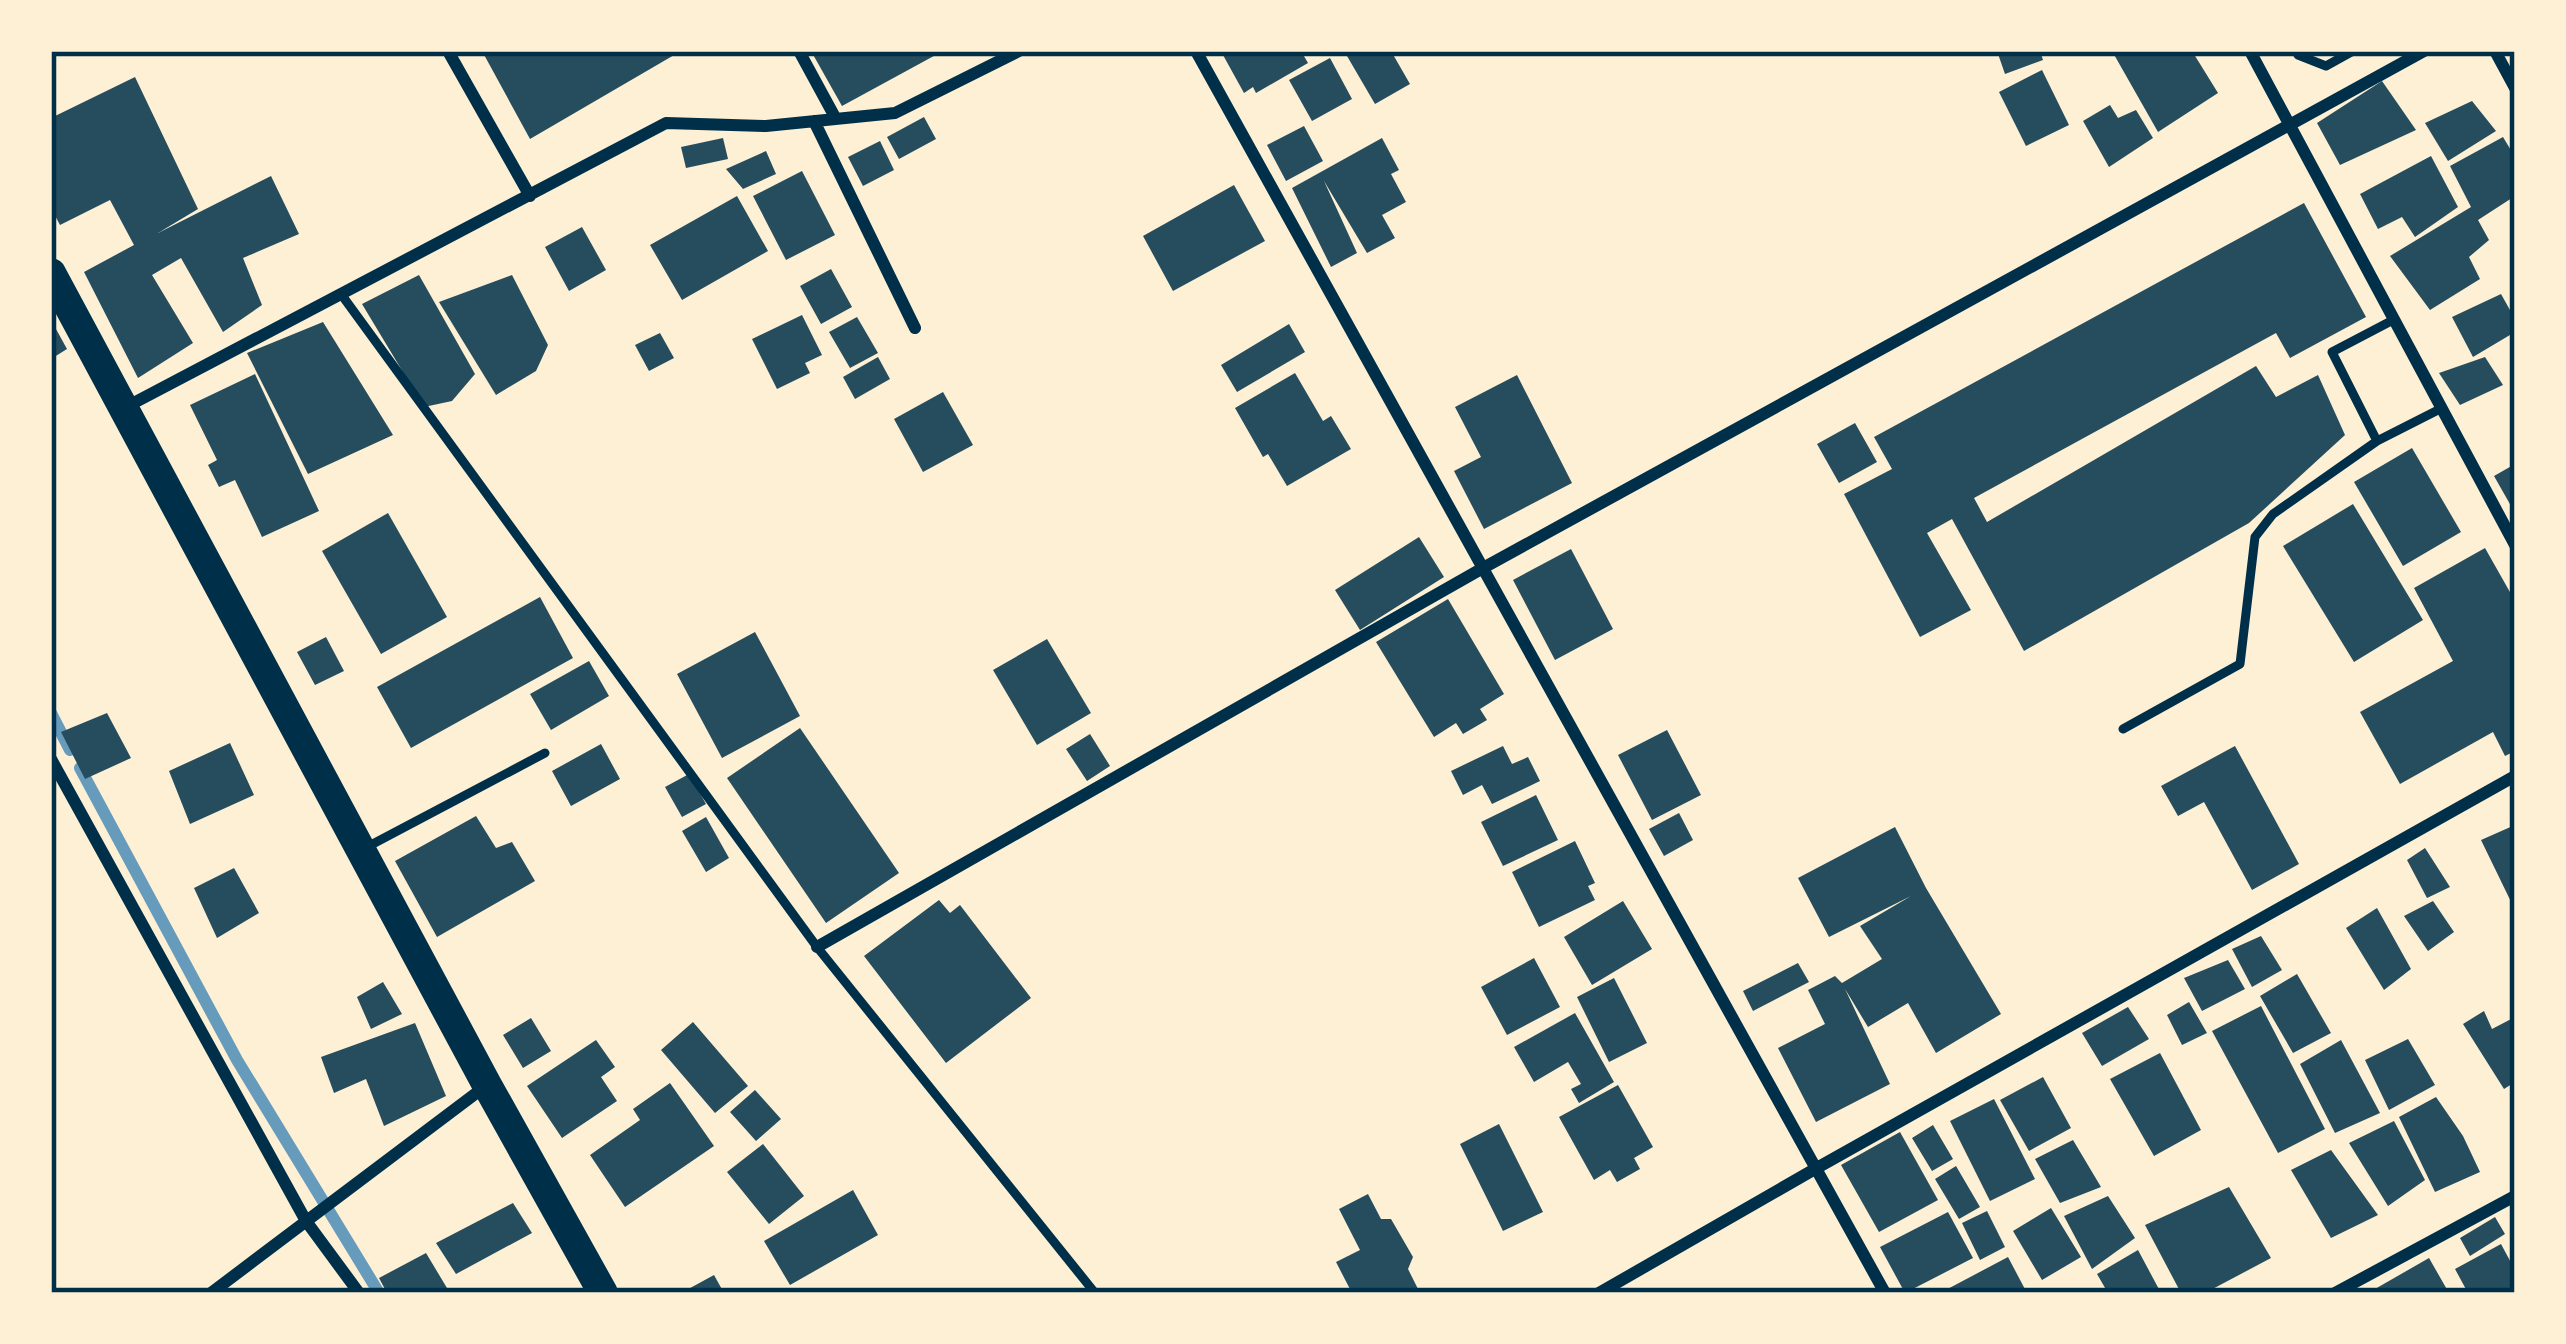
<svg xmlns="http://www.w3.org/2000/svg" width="2566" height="1344" viewBox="0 0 2566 1344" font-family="'Roboto Condensed',sans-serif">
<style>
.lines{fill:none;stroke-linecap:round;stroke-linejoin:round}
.stream{stroke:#669bbc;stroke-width:12}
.building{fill:#264d5e}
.service{stroke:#003049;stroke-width:9}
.minor{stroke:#003049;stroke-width:12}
.trunk{stroke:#003049;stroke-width:30}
.neatline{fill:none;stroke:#003049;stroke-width:4.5}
</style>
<rect width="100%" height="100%" fill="#fdf0d5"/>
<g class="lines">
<path class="stream" d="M51,713L70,750
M80,768L237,1060L379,1293"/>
</g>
<path class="building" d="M482,51H681L530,139Z
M811,51H943L842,106Z
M1229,51H1301L1308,63L1256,93L1253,87L1244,93L1223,55Z
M1353,51H1391L1410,84L1375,104L1347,56Z
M1997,51H2040L2043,60L2005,74Z
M2112,51H2192L2218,93L2158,132Z
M1330,58L1352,99L1312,121L1289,80Z
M2042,70L2069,125L2026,146L1999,92Z
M135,77L198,209L158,233L271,176L299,234L243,258L262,305L223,332L181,258L152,275L193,343L138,378L84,272L134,245L110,200L60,225L51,208V118Z
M2382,81L2416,130L2340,165L2317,123Z
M2472,101L2496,131L2448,161L2425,123Z
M2110,105L2118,118L2136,110L2153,138L2109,167L2083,121Z
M924,117L936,139L899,159L887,137Z
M1304,126L1323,161L1286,181L1267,145Z
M2503,137L2515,157V196L2478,220L2489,240L2469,257L2480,279L2430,310L2390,256L2471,207L2450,166Z
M723,138L728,159L686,168L681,147Z
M1382,138L1399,170L1391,174L1406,202L1382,215L1395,238L1367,253L1324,181L1357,253L1331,267L1292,188Z
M880,141L894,170L863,186L848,157Z
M766,151L776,174L743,189L726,169Z
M2431,156L2458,207L2415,237L2402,217L2378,229L2360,194Z
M802,171L835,235L786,260L753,196Z
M1234,185L1265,241L1173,291L1143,236Z
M737,196L768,251L682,300L650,245Z
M2304,203L2366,317L2290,358L2276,333L1974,498L1987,522L2256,366L2276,397L2318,375L2345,435L2249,523L2024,651L1952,519L1927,533L1971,610L1920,637L1844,494L1892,469L1874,437Z
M582,227L606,270L569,291L545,247Z
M831,269L852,307L821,324L800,286Z
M419,275L475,374L452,401L424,407L362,304Z
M512,275L548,345L536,371L496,395L439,302Z
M2501,294L2515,319V332L2473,357L2452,317Z
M802,315L822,355L805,363L810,373L777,389L752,339Z
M857,317L878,353L850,368L829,332Z
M51,320L67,349L51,359Z
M323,322L393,435L308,474L247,353Z
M1289,324L1305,352L1237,392L1221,365Z
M660,333L674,358L649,371L635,345Z
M878,357L890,379L855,399L843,377Z
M2485,357L2503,385L2460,405L2439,373Z
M1295,373L1323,421L1331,416L1351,449L1287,486L1268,454L1263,457L1235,408Z
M255,374L319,511L262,537L235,480L219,487L208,465L217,460L190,405Z
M1517,375L1572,483L1484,529L1454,471L1481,457L1455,407Z
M943,392L973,445L923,472L894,419Z
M1855,423L1877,462L1839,483L1817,444Z
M2412,448L2461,532L2403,566L2354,482Z
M2515,464V513L2494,476Z
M2353,504L2423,620L2354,662L2283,546Z
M388,513L447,617L381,654L322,551Z
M1419,537L1444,577L1360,630L1335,590Z
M2485,548L2515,601V751L2505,756L2493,732L2400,784L2360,712L2453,661L2414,588Z
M1571,549L1613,629L1555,660L1513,580Z
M540,597L573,658L411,748L377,687Z
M1448,599L1504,694L1480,709L1487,720L1463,734L1456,723L1434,737L1376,642Z
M755,632L800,716L722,758L677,674Z
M326,637L344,671L315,685L297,652Z
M1047,639L1091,713L1037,745L993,670Z
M589,661L609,696L551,730L530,694Z
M107,713L131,758L85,779L61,732Z
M800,728L899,873L826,923L727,778Z
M1667,730L1701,795L1652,820L1618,755Z
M1090,734L1110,766L1087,781L1066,749Z
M230,743L254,795L190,824L169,771Z
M601,744L620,779L571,806L552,771Z
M1503,746L1512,764L1528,757L1540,781L1492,804L1482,785L1463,795L1451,771Z
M2235,746L2299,864L2252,890L2204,802L2178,816L2161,786Z
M689,774L706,804L682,817L665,787Z
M1536,795L1558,840L1503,866L1481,822Z
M1679,813L1693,840L1664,856L1649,829Z
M476,816L496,848L512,842L535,881L437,937L395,861Z
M706,817L729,858L706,872L682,831Z
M2515,825V910L2481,840Z
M1895,827L1926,888L2001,1014L1936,1053L1908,1003L1868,1027L1845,989L1890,1084L1816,1122L1778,1048L1825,1024L1808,990L1835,976L1842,983L1882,959L1860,926L1911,896L1829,937L1798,878Z
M1575,841L1595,883L1588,886L1595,900L1539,927L1512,872Z
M2425,848L2450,887L2427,898L2407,860Z
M234,868L259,913L217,938L194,888Z
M939,900L950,913L960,905L1031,998L946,1063L864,956Z
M1623,901L1652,949L1592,985L1564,937Z
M2433,901L2454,932L2428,951L2404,916Z
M2377,908L2411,969L2384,990L2346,928Z
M2261,936L2282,970L2252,987L2232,949Z
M1534,958L1560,1007L1507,1035L1481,987Z
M2228,960L2245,989L2202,1011L2184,978Z
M1798,963L1809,982L1753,1011L1743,991Z
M2297,974L2331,1033L2293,1053L2260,996Z
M1614,978L1647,1043L1609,1062L1577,997Z
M383,982L402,1014L371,1029L357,997Z
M2189,1002L2207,1033L2182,1045L2167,1015Z
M2261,1006L2325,1129L2278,1153L2212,1031Z
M2128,1007L2149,1039L2102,1066L2082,1033Z
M2484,1011L2492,1029L2515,1017V1082L2504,1089L2463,1024Z
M1575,1013L1614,1082L1579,1103L1571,1089L1581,1084L1568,1062L1534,1082L1514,1047Z
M531,1018L551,1051L523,1068L503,1035Z
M693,1022L748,1086L715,1113L661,1050Z
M415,1023L446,1096L384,1126L366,1079L334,1093L321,1057Z
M2408,1039L2435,1085L2389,1110L2365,1060Z
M596,1040L615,1067L601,1077L617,1101L562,1138L527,1086Z
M2341,1040L2380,1113L2335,1133L2300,1064Z
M2160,1053L2201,1130L2154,1156L2110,1079Z
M2043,1077L2071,1128L2029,1151L2000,1100Z
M670,1083L714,1146L625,1207L590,1155L640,1120L633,1109Z
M1618,1085L1653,1147L1634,1158L1640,1169L1617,1182L1610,1170L1594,1180L1559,1117Z
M755,1090L781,1119L756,1141L730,1112Z
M2436,1097L2463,1136L2480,1172L2435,1192L2399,1117Z
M1994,1099L2035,1179L1990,1201L1950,1121Z
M2394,1121L2425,1180L2388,1206L2349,1143Z
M1499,1124L1543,1212L1503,1231L1460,1144Z
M1933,1125L1953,1159L1932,1171L1912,1138Z
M1900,1132L1938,1200L1879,1232L1841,1165Z
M2073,1140L2101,1187L2060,1203L2035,1159Z
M763,1144L804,1196L769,1224L727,1172Z
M2331,1150L2378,1215L2331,1238L2291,1170Z
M1956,1166L1980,1207L1959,1219L1935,1179Z
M2229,1187L2271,1258L2205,1293H2181L2145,1225Z
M853,1190L878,1235L790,1285L764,1241Z
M1368,1194L1381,1219H1391L1413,1257L1408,1269L1420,1293H1352L1336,1262L1360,1250L1339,1209Z
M2108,1196L2135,1238L2092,1269L2064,1216Z
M513,1203L532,1233L456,1274L436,1243Z
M2051,1208L2081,1257L2042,1280L2013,1231Z
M1987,1211L2005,1247L1980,1260L1962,1223Z
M1948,1212L1973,1258L1905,1293L1880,1247Z
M2495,1217L2505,1234L2470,1256L2460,1238Z
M2501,1244L2515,1270V1293H2468L2455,1269Z
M2138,1250L2161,1293H2108L2097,1274Z
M426,1253L450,1293H387L379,1278Z
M2008,1257L2027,1293H1940Z
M2429,1258L2449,1293H2368Z
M714,1275L724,1293H681Z"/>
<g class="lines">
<path class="service" d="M2296,51L2298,55L2326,66L2353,51
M341,294L817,947L1095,1293
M2395,319L2332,352L2377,441L2442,408
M2123,729L2240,664L2255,537L2273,514L2377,441
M367,847L545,753"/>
<path class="minor" d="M448,51L530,196
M799,51L836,119
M1196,51L1885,1293
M2250,51L2515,545
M2495,51L2515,88
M814,121L915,328
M126,407L666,123L766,126L895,113L1019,51
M51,759L306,1221L359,1293
M817,947L1483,568L2424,51
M211,1293L487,1085
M1599,1293L1815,1169L2515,776
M2335,1293L2513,1197L2515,1201"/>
<path class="trunk" d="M51,273L487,1085L603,1293"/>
</g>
<rect width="2566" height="1344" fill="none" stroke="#fdf0d5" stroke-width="108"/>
<rect x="54" y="54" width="2458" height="1236" class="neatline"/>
</svg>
